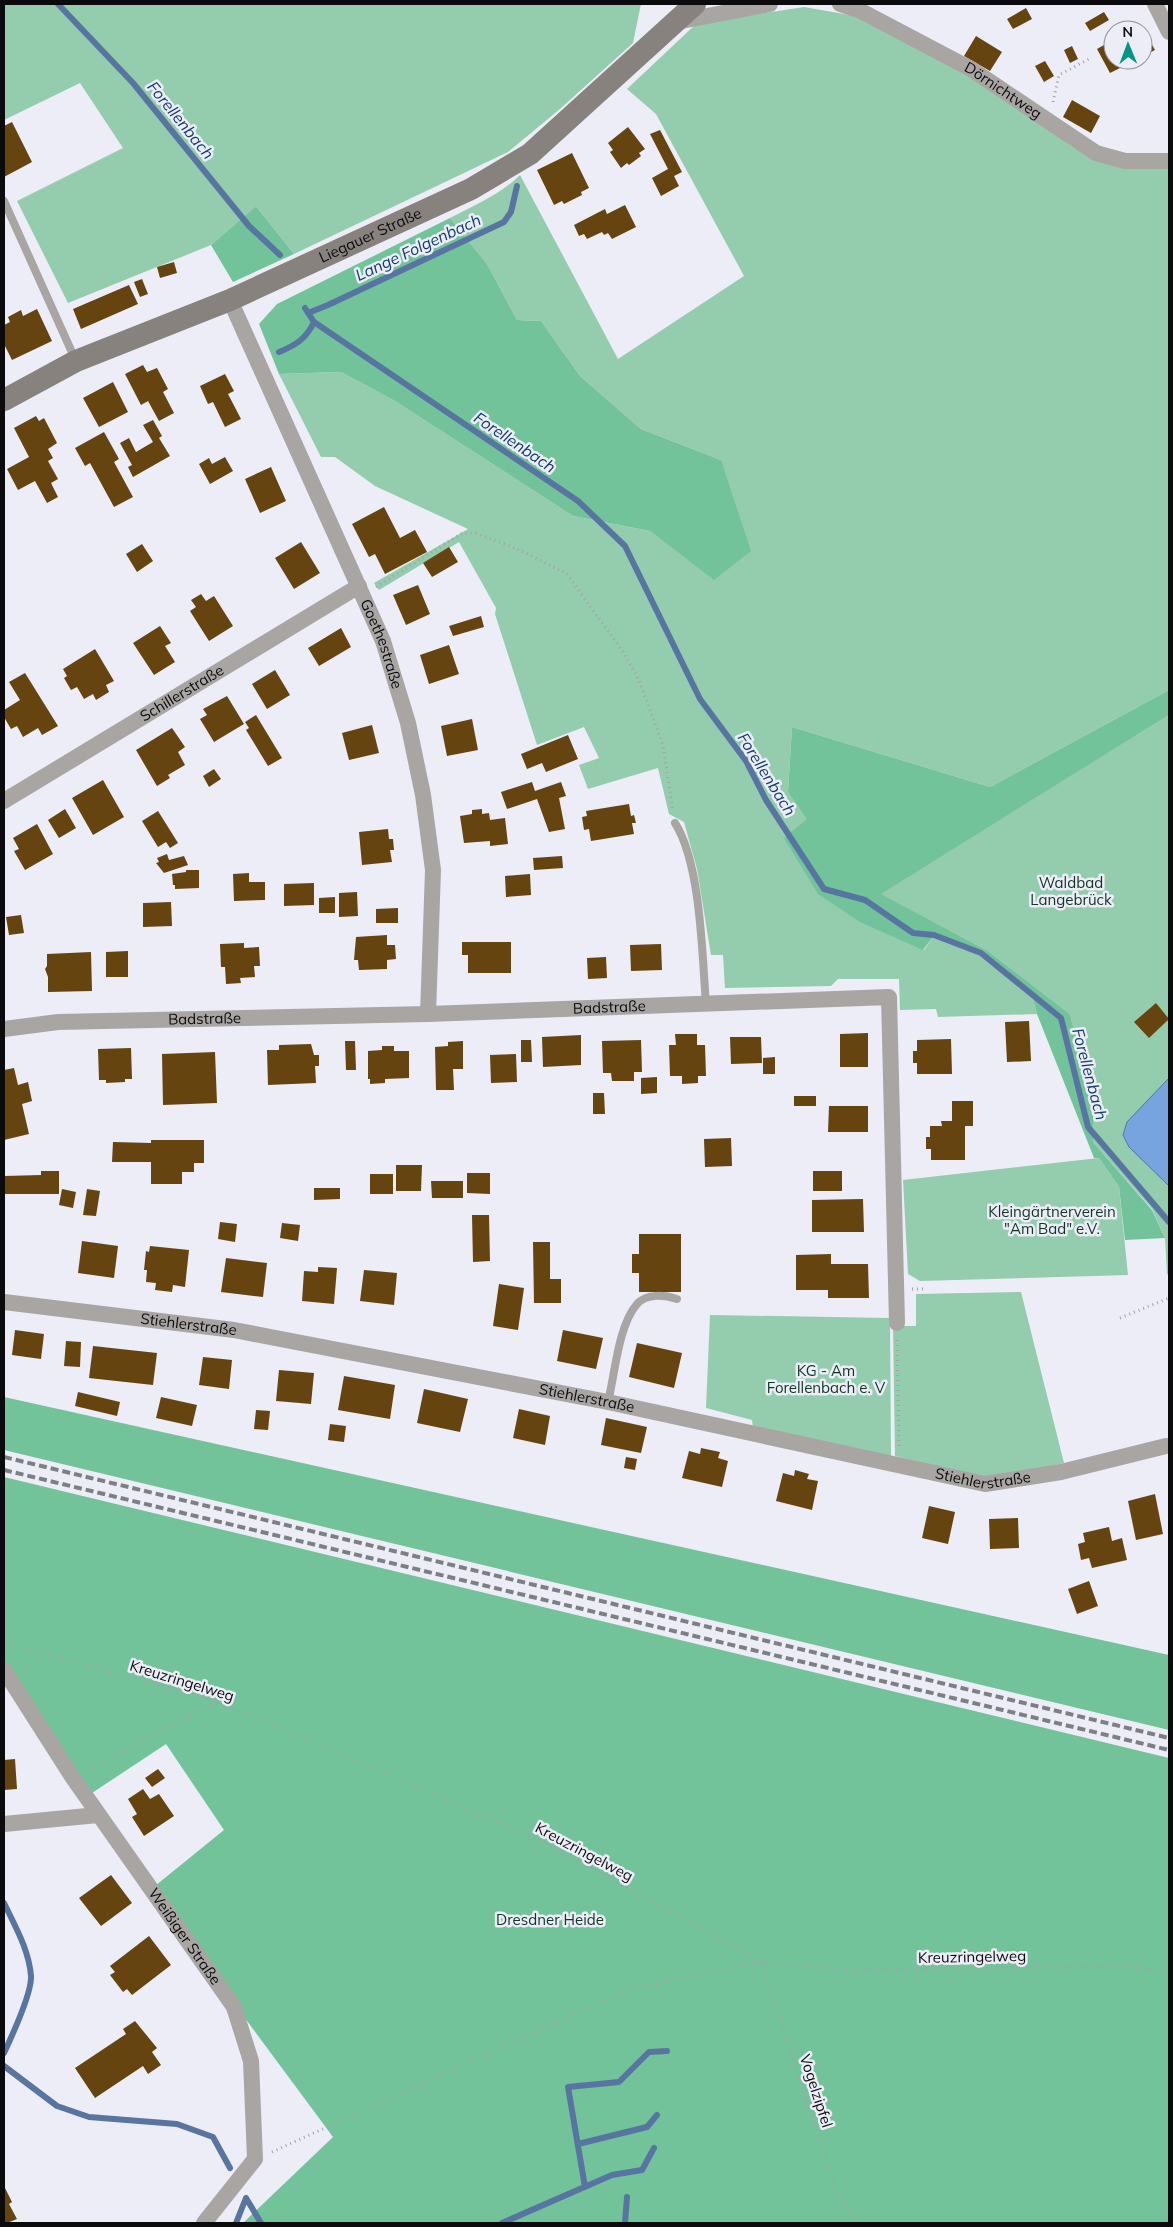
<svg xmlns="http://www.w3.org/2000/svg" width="1173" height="2227" viewBox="0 0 1173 2227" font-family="Mulish,sans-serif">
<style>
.green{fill:#94ccae}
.forest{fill:#72c39a}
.water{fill:#77a3de;stroke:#5775a0}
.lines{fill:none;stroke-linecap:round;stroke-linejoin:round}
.stream{stroke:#5775a0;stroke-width:6}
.building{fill:#654410}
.path{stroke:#a1a2aa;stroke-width:3;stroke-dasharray:1 4;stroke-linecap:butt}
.service{stroke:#a9a5a3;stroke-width:8}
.minor{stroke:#a9a5a3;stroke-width:16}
.secondary{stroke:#88827f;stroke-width:22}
.rail{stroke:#7e7f85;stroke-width:4;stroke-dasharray:8 4;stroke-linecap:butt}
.labels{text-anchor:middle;stroke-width:5;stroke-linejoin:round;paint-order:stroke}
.street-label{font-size:15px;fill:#0b0b0e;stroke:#ecedf7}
.park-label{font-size:15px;fill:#113525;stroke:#ecedf7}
.water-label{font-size:16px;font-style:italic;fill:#0f3c71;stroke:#ecedf7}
</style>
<rect width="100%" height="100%" fill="#ecedf7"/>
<path class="green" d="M4,4H641L633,43L560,109L508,152L294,254L256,206L211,245L68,303L17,201L123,148L80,83L4,120Z
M804,7L856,16L996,89L1074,148L1128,169H1169V690L990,787L792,727L788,792L924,950L933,937L979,955L1033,999L1037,1014L938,1017L936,1009L900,1010L899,979H838L831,986L725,988L723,955H711L697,869L684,822L669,814L658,768L588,789L579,765L599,758L584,727L537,745L495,614L496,608L459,542L379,590L374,583L468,529L375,486L335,457H321L279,374L341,372L395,401L573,516L650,531L714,579L721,460L641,429L580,376L541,321L517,320L487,264L450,218C475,205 501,194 520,175L618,359L744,276L656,114L627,89L696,24Z
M1169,715V1275L1167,1274L1165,1238L1152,1209L1093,1142L1094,1114L1070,1014L988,951L880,894Z
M1099,1158L1119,1187L1128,1275L920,1281L908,1274L903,1180Z
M1021,1292L1064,1463L1002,1477L969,1475L895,1456L893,1326H916V1294Z
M710,1315L890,1318L891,1458L753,1428L752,1420L706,1408Z"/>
<path class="forest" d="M256,206L294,254L233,282L211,245Z
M450,218L487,264L517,320L541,321L580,376L641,429L721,460L751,551L714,580L650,531L573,516L395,401L341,372L279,374L259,324L277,304Z
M1169,690V715L881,894L988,951L1070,1014L1094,1114L1093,1142L1152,1210L1165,1238L1125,1240L1119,1187L1099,1158H1094L1037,1014L1033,999L979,955L933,937L923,950L860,922L818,894L784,838L807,819L788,792L792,727L990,787Z
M4,1397L1169,1655V1730L4,1450Z
M4,1477L1169,1758V2223H243L333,2137L150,1890L224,1830L166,1744L86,1797L4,1670Z"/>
<path class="water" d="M1169,1078V1186L1129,1147L1123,1135L1127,1122Z"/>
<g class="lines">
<path class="stream" d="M58,4L133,83L249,226L280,255
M305,308L314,322L578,501L625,546L700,699L746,761L766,800L824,889L865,900L913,933L934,935L981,953L1061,1018L1088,1127L1169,1222
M308,313L328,305L504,222L511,212L517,186
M279,352C296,345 306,339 314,322
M4,1903C15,1926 29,1950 31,1976C32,1992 11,2038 4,2053
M4,2066L57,2106L89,2117L177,2124L213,2137L230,2168
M578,2144L647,2127L657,2115
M585,2187L568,2087L619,2082L649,2052L667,2051
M246,2198L261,2223
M236,2223L246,2198
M502,2223L612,2175L642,2170L654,2148
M625,2223L627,2197"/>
</g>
<path class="building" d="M1026,8L1032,19L1013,29L1007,19Z
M1104,12L1109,20L1090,31L1085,23Z
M1141,25L1155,50L1143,56V30H1132Z
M1113,33V60H1136L1110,73L1097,49L1111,41L1108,35Z
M976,36L1002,52L990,71L964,56Z
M1072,46L1078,59L1070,63L1064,50Z
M1045,61L1054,76L1044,82L1035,66Z
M1072,100L1100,116L1091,133L1063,117Z
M12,122L32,162L4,177V126Z
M628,127L645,149L639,153L641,156L629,165L627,163L621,168L610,152L613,150L608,143Z
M660,130L682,172L674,176L679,186L661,196L652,178L668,169L650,134Z
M572,153L589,188L581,192L582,195L564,204L562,201L554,205L537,170Z
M625,205L636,227L612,239L608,233L604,235L602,232L587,239L584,234L579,236L574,225L605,209L607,214Z
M174,262L177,273L160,278L157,267Z
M142,279L148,294L140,297L134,282Z
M129,285L138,304L81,329L73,309Z
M37,309L52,341L12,360L4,344V325L10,322L8,317L21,310L23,316Z
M143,365L147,372L157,368L168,389L163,392L174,413L159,421L148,401L141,405L125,374Z
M225,374L234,391L228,394L241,419L225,427L213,402L208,404L200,386Z
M113,382L128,412L99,427L83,398Z
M36,416L39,421L44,418L57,443L48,449L53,458L48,461L58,479L51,483L58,497L47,503L35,481L18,490L7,469L29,457L14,428Z
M153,420L162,436L159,438L170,456L133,477L128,467L132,465L120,443L129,438L136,452L153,442L143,425Z
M104,432L119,459L114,462L133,497L114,507L90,463L85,466L75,448Z
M225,457L233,471L210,484L199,464L209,458L212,464Z
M271,467L286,501L260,513L245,479Z
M384,507L400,538L415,530L427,552L385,574L375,554L369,557L352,524Z
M301,542L320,573L294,589L275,558Z
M142,544L153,561L137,572L126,554Z
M449,547L458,562L432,577L423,563Z
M418,585L430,614L406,625L393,595Z
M201,594L206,601L214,596L233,626L209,641L190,611L196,607L191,600Z
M481,616L484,627L453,636L449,626Z
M160,626L171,643L165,646L175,662L154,675L133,643Z
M341,628L351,647L319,666L308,648Z
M449,645L459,674L429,684L420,655Z
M95,649L114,681L106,685L109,692L96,700L93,694L84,699L77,687L71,690L64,678L67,676L63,669Z
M275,670L290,695L267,709L252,684Z
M25,673L58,726L42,735L38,728L23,737L17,726L11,729L4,717V710L20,700L9,682Z
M227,696L244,724L214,742L200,719L207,715L203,709Z
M256,715L282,758L268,766L246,730L249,728L245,722Z
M472,719L478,750L447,756L441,726Z
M372,725L379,753L349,760L342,733Z
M172,728L185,747L178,752L185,765L168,775L170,778L157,786L136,750Z
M568,735L578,759L546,772L542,763L527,769L521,754Z
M214,769L221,779L209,787L203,776Z
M103,780L124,817L93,835L72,798Z
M532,782L535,791L561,782L566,796L559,798L565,829L549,832L537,799L507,809L501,792Z
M629,804L631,816L634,815L636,823H632L634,834L591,841L589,829L584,830L582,817L587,816L586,811Z
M65,809L76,828L59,838L48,820Z
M482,809V814L489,813L490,820L505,818L508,844L490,846V841L464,843L460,816L472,814V810Z
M158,811L178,843L170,848L166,842L158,847L142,821Z
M37,824L53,854L25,870L14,851L19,849L13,838Z
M388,829L389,839H393L394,850H390L392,862L362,865L359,832Z
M167,854L169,860L184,856L188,865L164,873L156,863L159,862L157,858Z
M562,856L563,868L534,870L533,858Z
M186,870H199V888L175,889V885H173L172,874L186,872Z
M249,873V882H265V900L234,901L233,874Z
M530,874L531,895L506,897L505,876Z
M314,883V905L284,906V884Z
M357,892L358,916L339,917V893Z
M335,897V913H319V898Z
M171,902L172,926L143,927V903Z
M398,908V923H376V909Z
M21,915L24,933L9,935L6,917Z
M387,935V945H395L396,959L387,960V969L359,970L358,960H354L356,937Z
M462,942H511V973H468V955H462Z
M244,943V948L259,947L260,966H254L255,977L240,978L241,983L226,984L225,967H221L220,944Z
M661,944L662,970L631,971L630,945Z
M128,951V977H106V952Z
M91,952L92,991L48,992V977L45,969L47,966V954Z
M606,957L607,978L588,979L587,958Z
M1156,1003L1169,1019L1149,1038L1134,1022Z
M1029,1021L1031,1061L1007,1062L1005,1022Z
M868,1033V1067H840V1034Z
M675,1034H697V1045H705L706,1076H698V1083L682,1084V1076H670L669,1045H676Z
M581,1035V1065L543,1067L542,1037Z
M730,1037H761L762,1063L731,1064Z
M951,1039L952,1074H917V1063H913V1051H917V1040Z
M521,1040H531L532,1062H521Z
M641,1040L642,1072H634V1081H612L611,1073H603L602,1041Z
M345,1041H355L356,1070H346Z
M463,1041V1069H453L454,1090H436L435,1047L448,1046V1042Z
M311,1044L314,1055H319V1066H315L316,1083L268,1085L267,1050H279V1045Z
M382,1046H394V1051H409V1078L385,1079V1083L370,1084V1079H368V1051L382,1050Z
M131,1048L132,1079H125V1082L106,1083V1080H99L98,1049Z
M215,1052L217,1103L163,1105L162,1054Z
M516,1054L517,1082L491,1083L490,1055Z
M775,1057V1074H763V1058Z
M14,1068L18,1085L28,1082L32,1101L22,1104L29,1134L4,1140V1070Z
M657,1077V1093L641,1094V1078Z
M593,1093H604L605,1114H593Z
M794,1096H816V1106H794Z
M952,1101H973V1126H965V1160H931V1149H926V1137H930V1126H942L941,1121H952Z
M829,1106H868V1132H828Z
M731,1138L732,1166L705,1167L704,1139Z
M151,1140H204V1163H194V1172H182V1184H151V1162H112L113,1142L151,1143Z
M396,1165H422L421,1191H396Z
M41,1171H59V1194H4V1176L41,1175Z
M813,1171H842V1191H813Z
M467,1173H490V1194L467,1193Z
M370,1174H393V1194H370Z
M431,1181H463V1198H432Z
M314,1188H340V1199L314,1200Z
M62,1189L76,1192L73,1208L59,1205Z
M87,1189L100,1191L96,1216L83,1215Z
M863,1199L864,1232H812V1200Z
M472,1215H489L490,1261L473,1262Z
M220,1222L237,1224L235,1242L218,1239Z
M282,1223L300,1225L298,1241L280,1238Z
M639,1234H681V1292H639V1273H632V1254H639Z
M82,1241L118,1246L114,1278L78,1273Z
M533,1242H550V1279H561V1303H534Z
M150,1246L189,1250L185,1287L173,1285L172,1292L155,1290L156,1283L146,1282L147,1270H144L146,1251L149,1252Z
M831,1254V1264H868L869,1298H828V1290H796V1255Z
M226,1258L267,1263L263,1297L221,1292Z
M318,1267L337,1268L334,1304L302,1301L304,1271L318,1272Z
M364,1270L397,1273L394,1305L360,1301Z
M499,1284L524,1288L518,1330L493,1326Z
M15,1330L44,1334L41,1359L12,1355Z
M563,1330L603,1338L596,1369L557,1361Z
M66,1341L81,1342L80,1367L64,1366Z
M637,1343L682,1353L674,1388L629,1377Z
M93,1346L157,1353L153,1385L89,1378Z
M203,1357L232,1360L229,1389L199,1385Z
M279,1370L314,1373L311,1404L276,1401Z
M344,1376L395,1385L390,1419L338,1410Z
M424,1389L468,1399L460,1432L417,1423Z
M78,1392L120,1402L117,1416L75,1406Z
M161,1397L197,1405L192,1426L156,1418Z
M519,1409L550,1416L545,1445L513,1438Z
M256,1410L270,1411L268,1430L254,1429Z
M606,1418L647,1427L641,1453L601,1445Z
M330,1424L346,1426L344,1442L328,1440Z
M701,1448L720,1452L718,1458L728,1461L722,1487L682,1478L689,1451L700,1454Z
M626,1457L637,1459L635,1470L624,1468Z
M795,1470L809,1474L807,1479L818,1481L812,1510L776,1501L783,1473L794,1476Z
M1155,1494L1163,1534L1136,1540L1128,1501Z
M929,1506L955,1512L948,1544L922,1538Z
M1018,1518L1019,1548L990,1549L989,1519Z
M1109,1527L1112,1541L1122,1538L1127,1560L1092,1568L1089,1558L1081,1560L1078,1544L1085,1542L1083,1533Z
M1089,1581L1098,1606L1077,1614L1068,1589Z
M15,1759L17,1789L4,1790V1760Z
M158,1769L165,1778L152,1787L145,1778Z
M143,1789L150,1799L159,1794L174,1816L144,1836L132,1817L137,1814L128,1799Z
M111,1875L132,1903L101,1926L79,1898Z
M149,1936L171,1965L132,1995L127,1989L123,1992L110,1975L115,1972L110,1966Z
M135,2021L157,2048L152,2052L161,2065L148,2074L143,2066L95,2098L75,2068L126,2034L123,2029Z
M4,2186L12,2202L9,2204L17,2219L7,2223H4Z"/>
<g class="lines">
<path class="path" d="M1053,102L1059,75L1089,59
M376,587L461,534L475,533L520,550L567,574L623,652L638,678L663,745L673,811
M912,1289H927
M1120,1318L1169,1298
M897,1340L899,1449
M4,1643L217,1701L543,1842L762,1962L851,1970L1125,1966L1169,1972
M89,1770L217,1701
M272,2152L630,1989L762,1962L834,2185L857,2223"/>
<path class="service" d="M4,201L75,359
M675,823C701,864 702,955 706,1004
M608,1402C615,1374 618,1326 637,1304C647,1293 665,1295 677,1299"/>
<g class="minor">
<path id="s1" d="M840,4L861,11L971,69L1096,153L1125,161H1169"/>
<path d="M1155,4L1169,32"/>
<path d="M676,22L770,4"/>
<path id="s2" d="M230,300L383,641L408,723L423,795L433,870L428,1014"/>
<path id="s3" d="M4,801L359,586"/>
<path id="s4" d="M4,1029L58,1022L428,1014L889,997L897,1323"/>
<path id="s5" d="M4,1302L234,1330L608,1402L985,1484L1061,1472L1166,1446"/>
<path id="s6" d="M4,1670L73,1778L234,2007L251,2061L255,2159L204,2223"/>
<path d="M4,1824L98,1815"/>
</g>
<path class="secondary" id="s7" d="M4,400L76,361L230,300L471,189L530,154L695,4"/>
<path class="rail" d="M4,1457L1169,1738
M4,1470L1169,1750"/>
</g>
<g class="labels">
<g class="street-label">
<text dy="5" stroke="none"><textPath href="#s1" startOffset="185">Dörnichtweg</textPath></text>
<text dy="5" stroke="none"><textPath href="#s7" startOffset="402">Liegauer Straße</textPath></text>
<text dy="5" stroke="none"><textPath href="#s2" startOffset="376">Goethestraße</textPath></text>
<text dy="5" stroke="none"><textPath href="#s3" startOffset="208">Schillerstraße</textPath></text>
<text dy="5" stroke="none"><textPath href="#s4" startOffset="606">Badstraße</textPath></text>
<text dy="5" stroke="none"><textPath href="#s4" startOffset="201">Badstraße</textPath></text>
<text dy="5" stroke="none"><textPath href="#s5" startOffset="186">Stiehlerstraße</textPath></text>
<text dy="5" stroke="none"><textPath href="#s5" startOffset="591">Stiehlerstraße</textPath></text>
<text dy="5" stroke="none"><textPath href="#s5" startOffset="996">Stiehlerstraße</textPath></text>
<text transform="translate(182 1681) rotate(17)" y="5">Kreuzringelweg</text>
<text transform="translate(584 1852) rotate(28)" y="5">Kreuzringelweg</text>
<text dy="5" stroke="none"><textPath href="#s6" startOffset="322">Weißiger Straße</textPath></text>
<text transform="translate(972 1957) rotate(-1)" y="5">Kreuzringelweg</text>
<text transform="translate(816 2091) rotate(72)" y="5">Vogelzipfel</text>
</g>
<g class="park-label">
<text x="1071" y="888">Waldbad<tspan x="1071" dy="17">Langebrück</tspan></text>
<text x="1052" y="1217">Kleingärtnerverein<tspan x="1052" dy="17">"Am Bad" e.V.</tspan></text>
<text x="826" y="1376">KG - Am<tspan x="826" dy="17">Forellenbach e. V</tspan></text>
<text x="550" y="1925">Dresdner Heide</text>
</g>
<g class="water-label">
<text transform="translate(181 120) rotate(51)" y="6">Forellenbach</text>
<text transform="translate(418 247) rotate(-25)" y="6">Lange Folgenbach</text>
<text transform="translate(515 442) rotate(34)" y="6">Forellenbach</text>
<text transform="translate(767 774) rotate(58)" y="6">Forellenbach</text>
<text transform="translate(1090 1074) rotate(75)" y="6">Forellenbach</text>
</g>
</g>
<rect width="1173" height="2227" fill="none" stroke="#0b0b0e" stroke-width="10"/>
<g transform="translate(1128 45) rotate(359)"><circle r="24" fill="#ecedf7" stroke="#92939a"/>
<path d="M0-4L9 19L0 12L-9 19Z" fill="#009584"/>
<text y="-8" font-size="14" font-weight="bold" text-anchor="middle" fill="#0b0b0e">N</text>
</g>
</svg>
